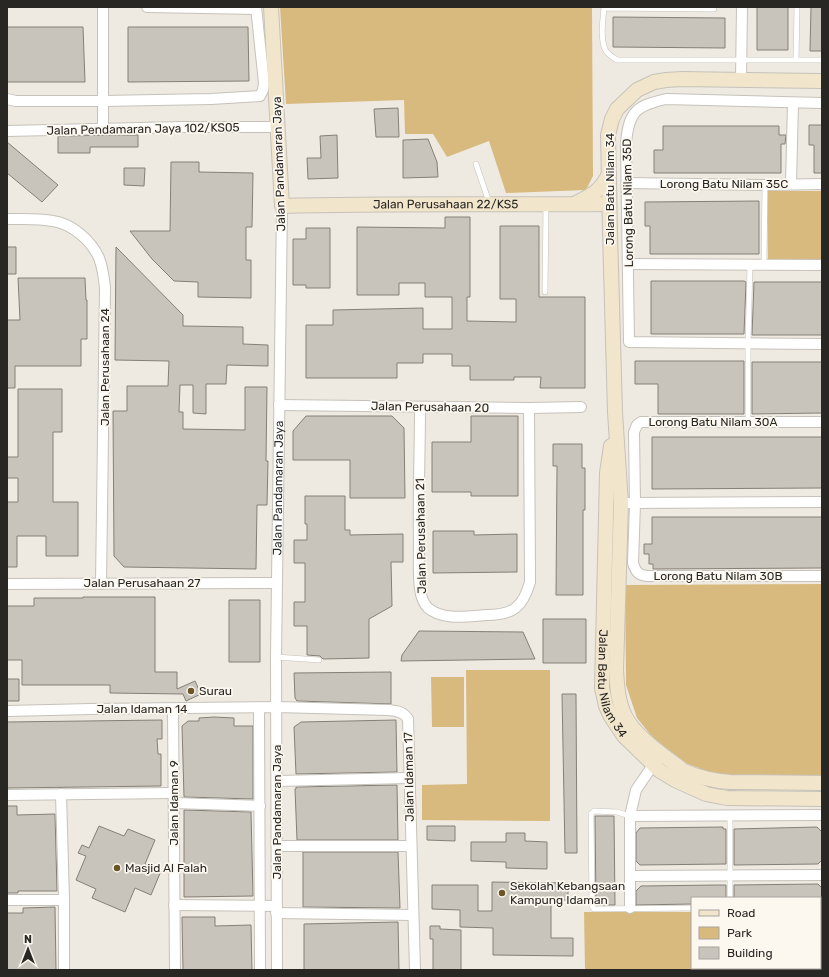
<svg xmlns="http://www.w3.org/2000/svg" width="829" height="977" viewBox="0 0 829 977" font-family="Rubik,sans-serif">
<style>
.green{fill:#d9ba7e}
.building{fill:#c8c3bb;stroke:#848078}
.lines{fill:none;stroke-linecap:round;stroke-linejoin:round}
.lane-casing{stroke:#c6c2b9;stroke-width:6}
.street-casing{stroke:#c6c2b9;stroke-width:12}
.secondary-casing{stroke:#c6c2b9;stroke-width:16}
.lane{stroke:#fff;stroke-width:5}
.street{stroke:#fff;stroke-width:10}
.secondary{stroke:#f1e5cb;stroke-width:14}
.poi-dot{fill:#6b5525;stroke:#fcf7ef;stroke-width:1.5}
.labels{text-anchor:middle;stroke-width:3.5;stroke-linejoin:round;paint-order:stroke}
.street-label{font-size:12px;fill:#292724;stroke:#fcf7ef}
.poi-label{font-size:12px;fill:#292724;stroke:#fcf7ef;text-anchor:start}
</style>
<rect width="100%" height="100%" fill="#efeae1"/>
<path class="green" d="M280,7H592L593,176L586,190L506,193L489,141L447,157L433,134H405L404,100L286,104Z
M767,191H821L822,261H768Z
M822,584V778H725L675,759L649,733L637,718L626,685L625,585Z
M466,670H550V821L422,820V785L467,784Z
M431,677H464V727H432Z
M584,912H692V968H792V970H585Z"/>
<path class="building" d="M757,7H788V50H757Z
M811,7H822V51H810Z
M613,17L725,18V48L613,47Z
M7,27H83L85,82H7Z
M128,27H248L249,81L128,82Z
M398,108L399,137H376L374,109Z
M809,125H822V173H814V145H809Z
M663,126H779V135H786L785,144H781V173H654V150H663Z
M118,135H138V147H90V153H58V136Z
M337,135L338,178L308,179L307,158H321L320,136Z
M428,139L437,162L438,177L403,178V140Z
M7,142L58,185L42,202L7,173Z
M171,162H199V172L253,173L252,227H246V260H251V298L198,297V282L174,281L152,259L130,231H170Z
M124,168H145L144,186L124,185Z
M759,201V254H650V226H645V202Z
M445,217H470V297H467V321L516,322V299H500V226H539V297H585V388H540L541,377H514V380H470V366H452V354H423V363H397V378H306V325H333V310L423,308V329H452V297H425V283H399V295H357V227L445,228Z
M306,228H330V288H306V285H293V239H306Z
M7,247H16V274H7Z
M116,247L183,315V326L243,327V344L268,345V366L227,365L226,384H206V414L193,413V385H180L179,412H183V429L245,430V387H267L266,461H268L267,505H257L256,569L124,567L114,556L113,411H127V386H168L169,361L115,360Z
M18,278H85L86,300H87V339H81V366H15V388H7V320H20Z
M651,281H744L746,282L744,334H651Z
M754,282H822V335H752Z
M635,361H744V414H658V384H635Z
M752,362H822V413L752,414Z
M18,389H62V432H53V502H78V556H46V536H17V567H7V502H18V478H7V457H18Z
M306,416H392L404,428L405,498H350V460H293V431Z
M471,416H518V496H471V492H432V442H471Z
M652,437H822V488L652,489Z
M553,444H582V468H585V510H583V595H556L557,466H553Z
M305,496H345V530H350V535L403,534V562H391L392,606L369,619V658L323,659L320,656L307,655V626H294V602H305V563H294V540H307V524H305Z
M652,517H822V568L653,569V564H649V554H644V544H652Z
M433,531H474V535L517,534V572L433,573Z
M83,597H155V672H177V689L195,681L201,694L186,701L183,694L110,693V685H22V660H7V606H34V598H83Z
M229,600H260V662H229Z
M543,619H586V663H543Z
M419,631L523,632L535,659L401,661L402,655Z
M391,672V704L297,701L295,698L294,673Z
M7,679H19V701H7Z
M562,694H576L577,853H565Z
M214,717L234,718V726H253V799L184,797L182,726L188,721H199V718Z
M162,720V739H157L158,754H161V786L7,788V722Z
M396,720L397,772L296,774L294,727L301,722Z
M397,785L398,840H297L295,789H296V787Z
M7,806H17V815L55,814L57,891H18V893H7Z
M184,810L251,812L253,896L184,897Z
M595,816H614L615,905H596Z
M99,826L124,836L128,829L155,840L145,864L161,871L151,895L135,888L125,912L92,898L96,889L76,880L86,856L78,853L82,845L89,848Z
M427,826H455V841L427,840Z
M723,827V829H726V864L640,865L636,861V833L640,828Z
M817,827L822,832V860L818,864L734,865V829Z
M506,833H525V841L547,842V869L506,868V862L471,861V842H506Z
M303,852H398L400,908L303,907Z
M492,882L568,883V900H551V938H573V956L493,955V928L460,927V910L432,909V885H478V911H492Z
M818,884L822,888V898H734V885Z
M717,885H726V898H692V904L636,905V891L641,886Z
M55,907L56,970H7V913H23V908Z
M182,917H215V926L251,925L252,970H183Z
M398,922L399,970H304V924Z
M430,926H440V929L461,930V970H433V939H430Z"/>
<g class="lines">
<g class="lane-casing">
<path id="lane" d="M604,7C603,20 600,37 605,49C607,54 612,57 617,60H822
M604,8L714,9
M796,60L797,7
M476,164L489,202
M764,264L765,185
M545,292L546,205
M748,422V343L750,264
M276,657L319,660
M730,815V898
M630,816L617,812L594,811L591,814L592,906L594,909L692,908
M820,907H822
M795,970V968"/>
</g>
<g class="street-casing">
<g id="street">
<path d="M103,7V129"/>
<path d="M147,7L256,9"/>
<path d="M741,79L742,7"/>
<path d="M7,99L16,101H103L211,99L260,96L263,90L264,83L256,7"/>
<path d="M822,103L666,99C636,106 629,111 626,143L629,342L822,344"/>
<path d="M7,131L184,127H279"/>
<path d="M627,183L765,185L822,184"/>
<path d="M791,184L793,103"/>
<path d="M7,219C22,219 38,218 53,221C72,224 91,240 99,258C103,268 104,278 105,288L101,584"/>
<path d="M628,264L822,265"/>
<path d="M279,405L529,408L581,407"/>
<path d="M420,407C420,451 418,496 419,540C419,556 418,573 420,589C421,596 423,603 428,608C443,621 469,616 487,615C513,615 523,607 530,582L529,408"/>
<path d="M822,422H641L637,425L634,432L635,503L633,563C636,572 638,575 647,576H822"/>
<path d="M628,503L822,502"/>
<path d="M7,584L277,583"/>
<path d="M259,708L260,970"/>
<path d="M173,709L175,970"/>
<path d="M7,711L91,709L277,707L388,710C396,711 403,711 408,719L415,970"/>
<path d="M277,781L409,778"/>
<path d="M61,794L64,900V970"/>
<path d="M7,795L174,793"/>
<path d="M174,803L260,806"/>
<path d="M630,816L822,815"/>
<path d="M277,846H411"/>
<path d="M630,876L822,875"/>
<path d="M7,900H64"/>
<path d="M174,905L277,906"/>
<path d="M630,908V816L636,790L653,765"/>
<path d="M276,913L413,915"/>
<path id="s1" d="M277,970L276,657L282,206"/>
</g>
</g>
<g class="secondary-casing">
<g id="secondary">
<path id="s2" d="M271,7L282,206C391,203 500,205 609,204"/>
<path d="M822,81L682,79L666,80L654,82L637,90L617,109L612,119L608,135L610,232L615,412L621,504L616,670C617,686 618,702 625,716C636,738 665,756 684,771C698,777 714,781 730,782L822,783"/>
<path d="M576,203C593,195 601,190 609,174"/>
<path id="s3" d="M611,446L607,473L602,688L606,706L610,715L624,736L660,771L675,780L706,794L716,796L727,798L822,799"/>
</g>
</g>
<use href="#lane" class="lane"/>
<use href="#street" class="street"/>
<use href="#secondary" class="secondary"/>
</g>
<g class="poi-dot">
<circle cx="191" cy="691" r="4"/>
<circle cx="117" cy="868" r="4"/>
<circle cx="502" cy="893" r="4"/>
</g>
<g class="labels">
<g class="street-label">
<text transform="translate(143 129) rotate(-1)" y="4">Jalan Pendamaran Jaya 102/KS05</text>
<text transform="translate(279 164) rotate(-92)" y="4">Jalan Pandamaran Jaya</text>
<text x="724" y="188">Lorong Batu Nilam 35C</text>
<text transform="translate(610 189) rotate(-90)" y="4">Jalan Batu Nilam 34</text>
<text transform="translate(628 203) rotate(-91)" y="4">Lorong Batu Nilam 35D</text>
<text dy="4" stroke="none"><textPath href="#s2" startOffset="363">Jalan Perusahaan 22/KS5</textPath></text>
<text transform="translate(105 367) rotate(-90)" y="4">Jalan Perusahaan 24</text>
<text transform="translate(430 407) rotate(1)" y="4">Jalan Perusahaan 20</text>
<text x="713" y="426">Lorong Batu Nilam 30A</text>
<text dy="4" stroke="none"><textPath href="#s1" startOffset="482">Jalan Pandamaran Jaya</textPath></text>
<text transform="translate(421 536) rotate(-91)" y="4">Jalan Perusahaan 21</text>
<text x="718" y="580">Lorong Batu Nilam 30B</text>
<text x="142" y="587">Jalan Perusahaan 27</text>
<text dy="4" stroke="none"><textPath href="#s3" startOffset="240">Jalan Batu Nilam 34</textPath></text>
<text x="142" y="713">Jalan Idaman 14</text>
<text transform="translate(409 777) rotate(-91)" y="4">Jalan Idaman 17</text>
<text transform="translate(174 803) rotate(-90)" y="4">Jalan Idaman 9</text>
<text transform="translate(277 812) rotate(-90)" y="4">Jalan Pandamaran Jaya</text>
</g>
<g class="poi-label">
<text x="199" y="695">Surau</text>
<text x="125" y="872">Masjid Al Falah</text>
<text x="510" y="890">Sekolah Kebangsaan<tspan x="510" dy="14">Kampung Idaman</tspan></text>
</g>
</g>
<rect width="829" height="977" fill="none" stroke="#292724" stroke-width="16"/>
<rect x="691" y="897" width="130" height="72" fill="#fcf7ef" stroke="#a8a49e"/>
<rect x="699" y="910" width="20" height="6" fill="#f1e5cb" stroke="#a8a49e"/>
<text x="727" y="917" font-size="12" fill="#292724">Road</text>
<rect x="699" y="927" width="20" height="12" fill="#d9ba7e" stroke="#a8a49e"/>
<text x="727" y="937" font-size="12" fill="#292724">Park</text>
<rect x="699" y="947" width="20" height="12" fill="#c8c3bb" stroke="#a8a49e"/>
<text x="727" y="957" font-size="12" fill="#292724">Building</text>
<g transform="translate(28 949)" stroke="#fcf7ef" stroke-width="3" paint-order="stroke">
<path d="M0-3L7 15L0 10L-7 15Z" fill="#292724"/>
<text y="-6" font-size="11" font-weight="bold" text-anchor="middle" fill="#292724">N</text>
</g>
</svg>
